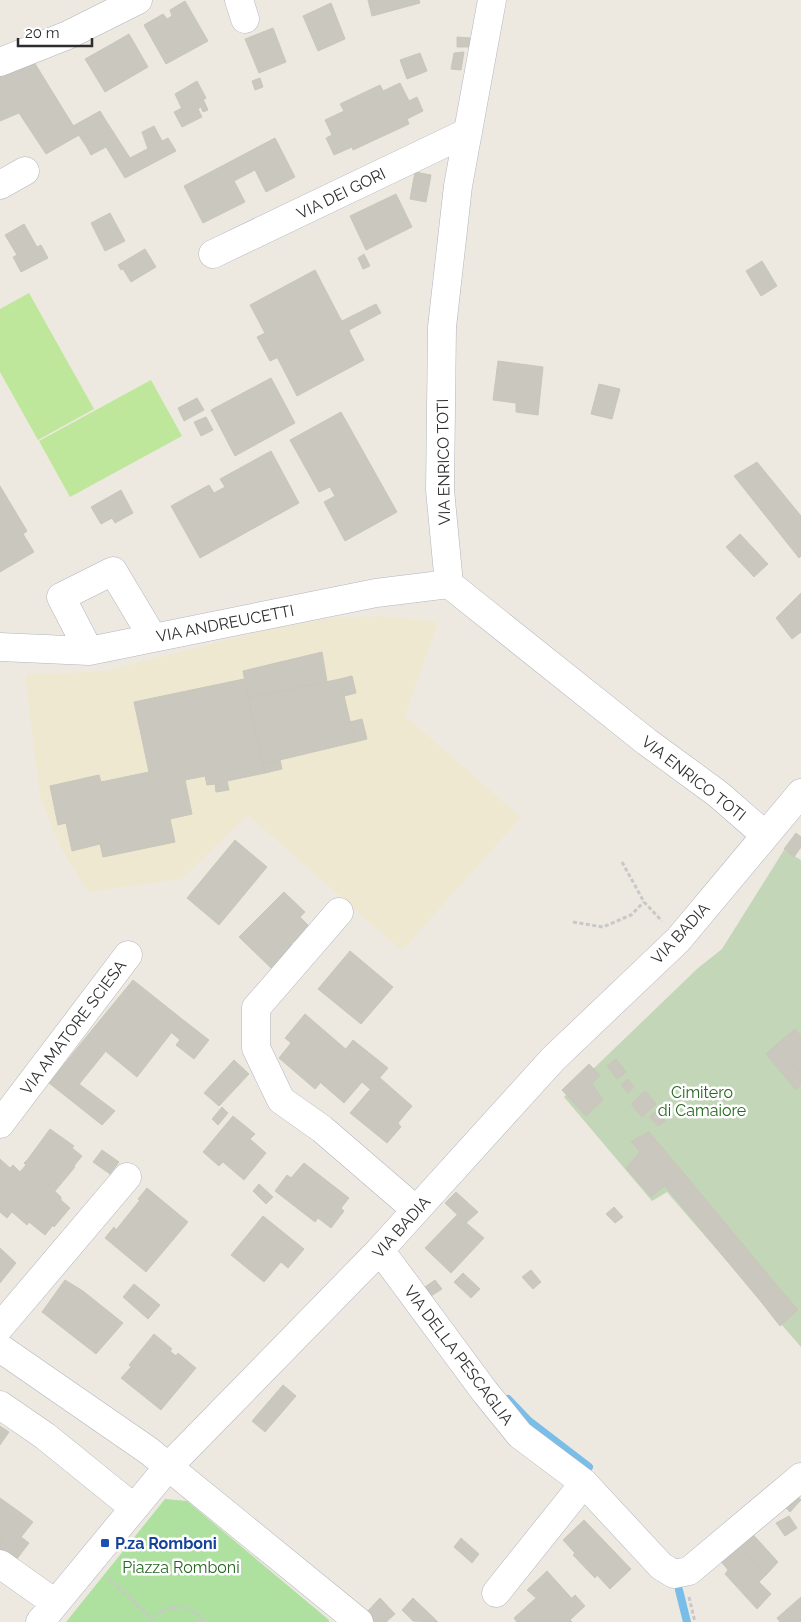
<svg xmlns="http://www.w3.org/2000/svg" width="801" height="1622" viewBox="0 0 801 1622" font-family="Raleway,sans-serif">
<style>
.education{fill:#eee8d1}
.green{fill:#aee1a0}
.cemetery{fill:#c3d6b8}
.pitch{fill:#bee79c}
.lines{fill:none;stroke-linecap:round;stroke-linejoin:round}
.stream{stroke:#79bde9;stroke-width:8}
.building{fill:#c9c7be;stroke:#c9c6ba}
.minor-casing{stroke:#b3b4bf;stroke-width:29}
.path{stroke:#c8c8c8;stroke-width:3;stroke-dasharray:4 2.5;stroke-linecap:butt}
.minor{stroke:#fff;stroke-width:28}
.transit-dot{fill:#1a4fb4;stroke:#fff;stroke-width:2}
.labels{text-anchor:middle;stroke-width:5;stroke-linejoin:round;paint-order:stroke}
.street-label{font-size:16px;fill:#2d2d2d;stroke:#fff}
.park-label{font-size:16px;fill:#25681f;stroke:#fff}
.transit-label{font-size:16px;font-weight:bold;fill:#164399;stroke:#fff;text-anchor:start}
</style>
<rect width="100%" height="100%" fill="#ede9e0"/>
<path class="education" d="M380,616L438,622L405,716L521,817L402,951L248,815L182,879L88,892L61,848L40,796L25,675L106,671L266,630L330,618Z"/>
<path class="green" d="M165,1499L187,1501L329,1620V1622H66Z"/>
<path class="cemetery" d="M784,850L801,860V1347L667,1192L652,1201L564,1097L698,968L722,949Z"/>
<path class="pitch" d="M29,293L94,409L38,440L0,372V309Z
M151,380L182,436L70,497L39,441Z"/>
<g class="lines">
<path class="stream" d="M508,1399L529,1421L589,1467
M679,1590L687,1622"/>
</g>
<path class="building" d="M368,0H419L420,3L372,16Z
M185,1L208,41L166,64L144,25L163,14L167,19L172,16L170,10Z
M331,3L345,39L318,51L303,16Z
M273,28L286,62L259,73L245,39Z
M129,34L148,67L105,92L85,59L101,50L104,55L119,47L117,41Z
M457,37L470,38L469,47H457Z
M117,41L119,47L104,55L101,50Z
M464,52L461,70L451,69L454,53Z
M420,53L427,71L407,79L400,60Z
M34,62L79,135L46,154L19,113L0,121V76Z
M260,78L263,87L255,90L252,81Z
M197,81L206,98L183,111L175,94Z
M400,83L409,101L417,97L423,111L407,119L409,124L353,150L352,147L334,155L326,138L332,135L325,120L344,111L340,104L380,85L383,91Z
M203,99L208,110L203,112L201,107L198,109L202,117L182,127L174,112L182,108L183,111Z
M100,111L108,124L82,140L73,126Z
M108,124L112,130L86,146L82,140Z
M154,126L162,141L148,149L142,132Z
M112,130L130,158L168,138L176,151L125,178L106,147L91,155L86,146Z
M275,138L295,177L266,192L255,170L234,181L245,202L203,223L184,186Z
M415,172L431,175L426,202L410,199Z
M396,194L412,227L366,250L350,216Z
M110,213L125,241L105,251L91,223Z
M24,224L37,247L41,245L48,258L21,272L13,257L17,255L5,235Z
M145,249L156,267L131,282L123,269L121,270L118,265Z
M364,254L370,266L363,269L358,258Z
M762,261L777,286L761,296L746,271Z
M315,270L340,318L322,328L329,342L350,333L364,360L297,396L277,357L298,348L286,323L265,333L250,305Z
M376,304L381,313L349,330L350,333L329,342L322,328L340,318L342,321Z
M286,323L298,348L270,361L257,337Z
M498,361L543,367L538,415L516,412V403L493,400Z
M271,378L295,423L235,456L211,410Z
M599,384L620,389L612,419L591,414Z
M197,398L204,410L184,421L178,408Z
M341,412L397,512L345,541L324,502L335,496L330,487L319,492L290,440Z
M206,417L213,430L201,436L194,422Z
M271,451L299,503L200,558L171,506L209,485L214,493L225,487L220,479Z
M757,462L801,516V556L799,558L734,476Z
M0,486L27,531L23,534L34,552L0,572Z
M121,490L133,513L115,523L112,518L101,524L91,507Z
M740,534L768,564L754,577L726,547Z
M801,593V632L792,639L776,618Z
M322,652L327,682L248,698L243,671Z
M352,676L356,693L344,696L340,679Z
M244,679L265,773L227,781L229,790L216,792L215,784L207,785L205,776L185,780L192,814L170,819L175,842L103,857L100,844L72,851L66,823L58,825L50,786L99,775L101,782L149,772L134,702Z
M340,679L355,742L263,764L248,698Z
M362,719L367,739L355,742L350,722Z
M280,760L282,769L265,773L263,764Z
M796,833L801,837V847L794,857L784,849Z
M235,840L267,867L219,925L187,898Z
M284,892L305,912L300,917L309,926L291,944L293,946L271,968L239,937Z
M350,951L393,987L361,1024L318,989Z
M133,980L182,1019L137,1077L87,1036Z
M305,1014L348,1051L315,1089L279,1058L291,1043L285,1038Z
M182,1019L209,1040L194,1059L176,1045L180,1040L172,1033Z
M795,1029L801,1036V1073L776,1045Z
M87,1036L105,1052L68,1098L49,1083Z
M353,1040L388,1068L370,1089L339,1062L348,1051L346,1049Z
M776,1045L801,1073V1085L796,1090L766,1054Z
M616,1059L626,1072L617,1079L607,1066Z
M234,1060L249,1074L219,1106L204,1093Z
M339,1062L362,1082L344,1103L321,1083Z
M589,1064L600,1075L592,1084L603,1100L586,1116L562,1090Z
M380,1078L412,1106L398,1123L401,1127L387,1143L350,1113Z
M628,1079L634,1087L628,1093L621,1085Z
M79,1084L115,1111L102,1125L68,1098Z
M645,1091L656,1104L642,1117L631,1104Z
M222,1107L228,1113L218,1125L212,1119Z
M656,1111L665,1121L658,1126L649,1117Z
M233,1116L255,1134L250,1139L266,1153L244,1180L223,1162L219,1166L203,1152Z
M50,1129L74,1146L72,1148L82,1156L74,1166L75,1167L55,1191L47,1184L52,1178L28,1159Z
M649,1132L682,1171L651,1197L626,1168L640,1152L631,1141Z
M102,1150L119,1162L110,1174L93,1162Z
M0,1159L10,1168L13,1165L20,1172L26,1165L24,1163L28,1159L52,1178L47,1184L61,1197V1200L70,1208L54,1227L53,1225L45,1235L29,1222L27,1225L12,1212L7,1218L0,1212Z
M304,1163L349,1198L341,1208L344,1211L331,1228L318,1218L315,1222L275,1191L287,1175L291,1178Z
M682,1171L780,1289L762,1303L665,1186Z
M259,1184L273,1197L266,1204L253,1191Z
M147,1188L188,1222L146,1272L105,1238L114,1227L116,1230L140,1200L138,1199Z
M456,1192L478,1212L466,1223L445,1203Z
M614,1207L623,1217L615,1223L606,1214Z
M457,1215L484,1238L451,1273L425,1248Z
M263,1216L304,1249L288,1268L281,1262L264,1282L231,1255Z
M0,1248L16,1263L0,1283Z
M531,1270L541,1282L533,1289L522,1277Z
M463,1273L480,1289L471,1298L454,1282Z
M65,1280L83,1291L123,1323L96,1354L42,1312Z
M435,1280L442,1289L431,1296L425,1287Z
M134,1284L160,1305L148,1319L123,1297Z
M780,1289L798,1310L780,1326L762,1303Z
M154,1334L172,1349L170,1351L176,1356L178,1353L196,1368L170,1399L129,1365Z
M131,1367L170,1399L161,1410L121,1378Z
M283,1385L296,1396L265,1432L252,1421Z
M0,1426L9,1432L0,1445Z
M794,1492L801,1500L790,1512L783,1505Z
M0,1498L21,1513L0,1541Z
M21,1513L33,1522L21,1537L29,1543L13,1564L0,1555V1541Z
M789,1516L797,1528L785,1536L776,1523Z
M584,1520L631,1569L610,1589L597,1575L595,1578L573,1555L575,1553L563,1540Z
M747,1528L778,1562L766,1575L733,1541Z
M461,1538L479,1554L472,1563L454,1547Z
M733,1541L766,1575L748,1593L717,1557Z
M728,1570L748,1593L759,1582L771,1594L757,1609L725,1574Z
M547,1571L575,1602L565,1612L568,1615L560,1622H517L514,1618L536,1598L527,1590Z
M575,1595L585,1606L570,1620L572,1622H560L568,1615L565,1612L575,1602L572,1598Z
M801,1597V1622H780L777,1618Z
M380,1598L395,1614L386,1622H375L366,1613Z
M413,1598L438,1622L413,1621L402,1610Z"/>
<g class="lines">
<g class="minor-casing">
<path id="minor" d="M239,0L245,19
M492,0L458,186L442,327L440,490L449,584L647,742L718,794L765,835
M0,62L68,35L138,0
M0,185L25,171
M213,254L468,132
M0,647L89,651L376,593L449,584
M89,651L61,597L113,571L153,638
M339,912L256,1008V1048L281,1100L322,1129L416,1210
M0,1124L128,955
M380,1250L485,1392L520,1435L584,1483L661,1566L674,1574L689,1571L801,1477
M0,1327L127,1177
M0,1348L149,1451L359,1622
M0,1405L45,1436L134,1508
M0,1564L55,1603
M496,1593L584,1483
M40,1622L168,1467L380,1250L553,1059L678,940L801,793"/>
</g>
<path class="path" d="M622,862L644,902L662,921
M573,922L603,927L631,915L644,902
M109,1578L152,1619
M689,1597L695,1622
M151,1622C163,1602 192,1603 205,1622"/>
<use href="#minor" class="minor"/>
</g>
<rect class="transit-dot" x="100" y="1538" width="10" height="10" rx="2.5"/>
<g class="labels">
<g class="street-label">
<text transform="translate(341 193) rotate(-26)" y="6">VIA DEI GORI</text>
<text transform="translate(443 462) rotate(-91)" y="6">VIA ENRICO TOTI</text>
<text transform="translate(225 623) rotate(-11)" y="6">VIA ANDREUCETTI</text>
<text transform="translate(694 778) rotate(38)" y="6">VIA ENRICO TOTI</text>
<text transform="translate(680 933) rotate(-47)" y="6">VIA BADIA</text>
<text transform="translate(73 1027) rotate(-53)" y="6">VIA AMATORE SCIESA</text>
<text transform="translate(401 1227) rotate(-48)" y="6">VIA BADIA</text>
<text transform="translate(459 1355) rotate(53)" y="6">VIA DELLA PESCAGLIA</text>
</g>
<g class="park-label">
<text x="702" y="1098">Cimitero<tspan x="702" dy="18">di Camaiore</tspan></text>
<text x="181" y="1573">Piazza Romboni</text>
</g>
<g class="transit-label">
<text x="115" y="1549">P.za Romboni</text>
</g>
</g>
<path d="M18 38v8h74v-8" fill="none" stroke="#2d2d2d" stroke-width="2.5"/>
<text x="25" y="38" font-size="15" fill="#2d2d2d" stroke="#ffffff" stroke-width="4" paint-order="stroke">20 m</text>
</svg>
